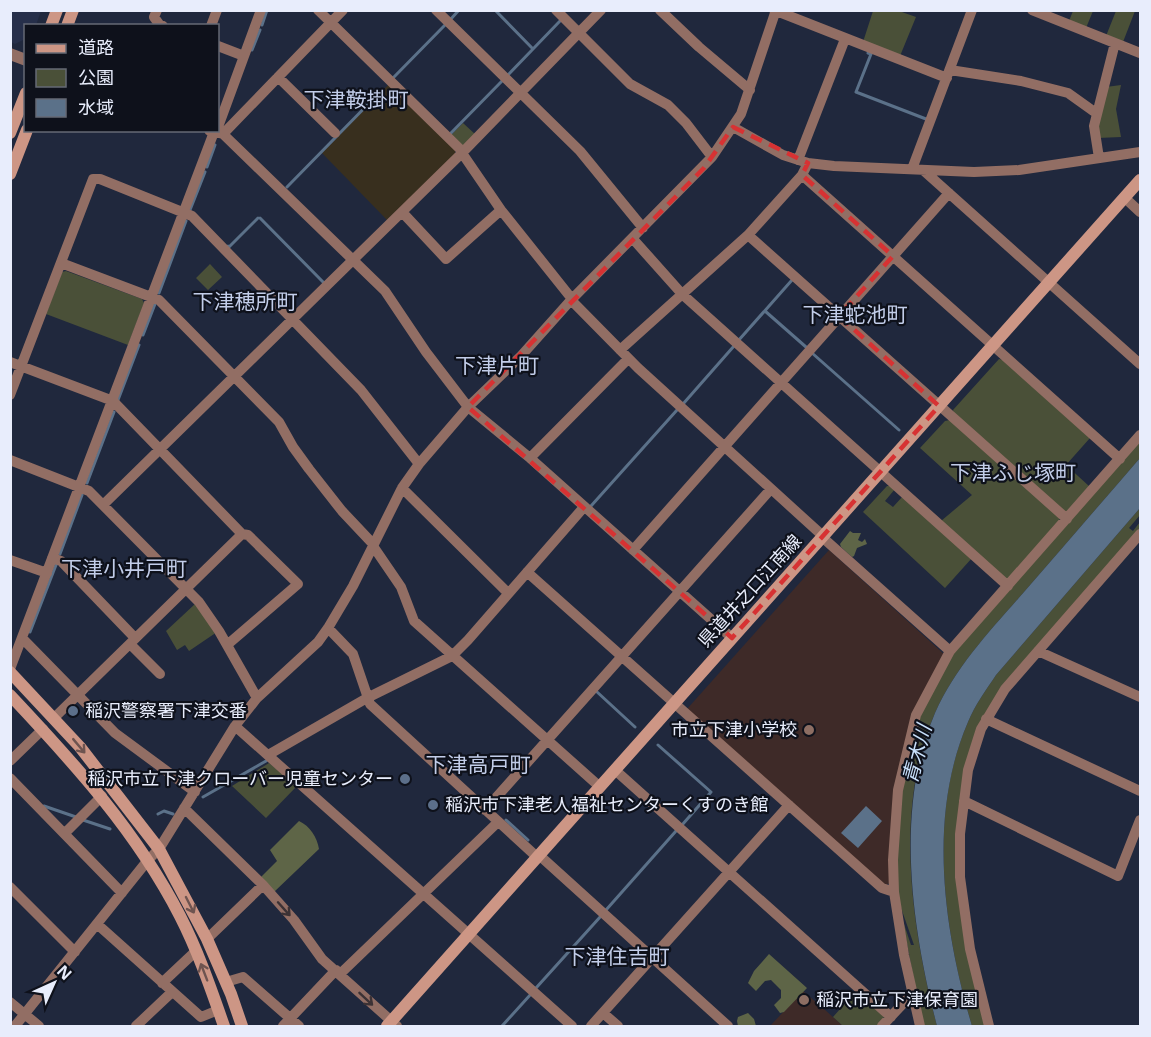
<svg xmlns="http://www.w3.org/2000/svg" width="1151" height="1037" viewBox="0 0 1151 1037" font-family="'Open Sans','Noto Sans JP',sans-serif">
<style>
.built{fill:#262f4a}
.industrial{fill:#382f1e}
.education{fill:#3e2a28}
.green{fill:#4a5038}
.forest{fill:#5e6547}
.water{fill:#5b7189}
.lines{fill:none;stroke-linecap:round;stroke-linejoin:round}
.stream{stroke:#5b7189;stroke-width:3}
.minor{stroke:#926e64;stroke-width:10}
.tertiary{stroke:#926e64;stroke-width:12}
.secondary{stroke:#cd9685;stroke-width:12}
.oneway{stroke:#6e5450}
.oneway2{stroke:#3c3235}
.marked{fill:none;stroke:#d73233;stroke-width:4.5;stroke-dasharray:12 8;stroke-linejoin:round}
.service-dot{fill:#5c6f8a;stroke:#0e111b;stroke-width:2}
.education-dot{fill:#8d6e63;stroke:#0e111b;stroke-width:2}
.labels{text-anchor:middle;stroke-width:4.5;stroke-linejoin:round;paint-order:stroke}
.street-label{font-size:18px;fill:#e8edfc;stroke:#0e111b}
.poi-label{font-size:18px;fill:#e8edfc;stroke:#0e111b;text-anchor:start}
.water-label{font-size:20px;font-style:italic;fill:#c9e1fc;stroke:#0e111b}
.quarter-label{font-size:21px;fill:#c2cde9;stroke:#0e111b}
</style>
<rect width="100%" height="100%" fill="#20283d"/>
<path class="built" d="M10,11H41L36,25L26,26L25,39L15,44L11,42Z"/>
<path class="industrial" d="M389,84L455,150V155L387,220L322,153Z"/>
<path class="education" d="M829,550L945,655L891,883L884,885L687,709Z
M803,991L824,1009L843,1026H770Z"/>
<path class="green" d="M873,11H899L916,17L900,56L863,42Z
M1073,11H1093L1086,28L1069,21Z
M1116,11H1135L1123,42L1106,36Z
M1121,85L1116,109L1121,137L1098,138L1096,125L1106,87Z
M463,123L476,135L466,146L461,145L451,135Z
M210,264L222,277L208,290L196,278Z
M66,271L142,299L144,303L128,345L46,314L62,272Z
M999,359L1003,360L1090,438L1066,465L1090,487L1068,512L1064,513L954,414L953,410Z
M950,420L1059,517L1060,522L1011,578L1006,579L941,521L972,495L920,448L945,421Z
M1140,440V458C1102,502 1063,547 1024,592C991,630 956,666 935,713C893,809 912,929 937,1026H923L902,918L911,945H914L899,902L896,860L901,790L919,717L952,655Z
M887,486H891L895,489L885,501L893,507L903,496L972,558L945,588L863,512Z
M1140,508V515L1129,528L1133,531L1140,522V529L1000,690L980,722L956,875L985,1026H972C944,931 927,816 968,722C975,705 986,690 996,675Z
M195,604L217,632L189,651L185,645L177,650L166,631Z
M269,763L297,786L266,818L232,786Z
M856,991L884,1017L879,1026H843L833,1017Z"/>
<path class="forest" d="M850,531L853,533H861L858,540L862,542L865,539L867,544L857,548L854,556L852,557L841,547L840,544Z
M299,821C310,826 317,837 319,849L274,892L260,878L277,861L270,850Z
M769,954L807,988L784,1012L780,1013L774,1005L781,998V990L771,980L765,981L756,991L748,983L754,971Z
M748,1013L754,1019L756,1026H738L737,1021L738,1017Z"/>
<path class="water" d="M1140,458V508L996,675C986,690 975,705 968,722C927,817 944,931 972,1026H937C912,929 894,809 935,713C956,666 991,630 1024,592C1063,547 1102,502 1140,458Z
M866,806L882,821L858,848L841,833Z"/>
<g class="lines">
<path class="stream" d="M495,10L533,49L560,21
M450,20L459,10
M262,25L267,10
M252,50L260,30
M868,53L871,54L856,92L926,119
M507,76L533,49
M393,78L445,25
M451,133L502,81
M207,167L215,145
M287,187L382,90
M190,210L205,172
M260,218L324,283
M228,246L229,247L258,218
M159,293L186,221
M765,311L806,347
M143,335L155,304
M738,341L792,280
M812,353L899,430
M118,400L139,345
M683,404L734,346
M87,483L114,412
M591,506L677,410
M60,554L82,495
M30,632L56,565
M596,691L635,727
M658,745L711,792L682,825
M203,797L266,761
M44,806L76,817
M158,814L164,811L173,814
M83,820L110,829
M506,820L528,840
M606,910L676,831
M536,988L601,916
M502,1026L531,994"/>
<path class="minor" d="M157,10L154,17L159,24L163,26
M318,10L463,152
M436,10L580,151L643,228
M556,10L630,84L668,105L686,123L712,157
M660,10L699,47L750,90
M774,10L947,78
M1032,10L1140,53
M211,26L217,10
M218,46L244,56
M950,70L1021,81L1068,93L1096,113
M278,77L335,133
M218,127L261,10
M733,127L783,155L808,163L834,166L974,172L1019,170L1140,152
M216,130L215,132L223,134L385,291L426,352L468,407L530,458L732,638
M223,134L343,10
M462,153L501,210L572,299
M1099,158L1094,126L1115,43
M798,160L845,39
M808,163L802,175L748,235L1067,519
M912,169L972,10
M923,170L1140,364
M802,175L1120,459
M1125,198L1140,212
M402,212L446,259L501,210
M633,239L682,294L1008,586
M61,263L159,300L279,422L293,447L309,469L342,511L374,545
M571,300L638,368L823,536
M620,350L748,235
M10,362L113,401L242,534
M10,395L93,179H100L192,216L361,390L419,464
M530,458L628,359
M10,460L89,491L199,602L219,631L257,698
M402,488L508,593
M103,505L462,153L601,10
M822,537L950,651
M373,546L401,587L414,621L600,787
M633,550L949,193
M52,558L61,561L135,638
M10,560L47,573
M527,572L882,888L894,892
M328,628L353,654L370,704L537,857
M22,638L115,733L195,792
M130,644L160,674
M1038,651L1140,697
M10,669L214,132
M54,718L242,534L248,535L298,584L227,645
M986,719L1140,791
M235,726L572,1026
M268,755L367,698L452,656L468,640L584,507
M10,761L43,729
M615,770L891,1017
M10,778L122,893
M964,801L1118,876L1140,820
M184,808L263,885L294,920L322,959L397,1026
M485,810L771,489
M65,833L102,796
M539,855L728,1026
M10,887L75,952
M97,924L201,1017L218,1010
M207,939L263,885
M340,974L498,822
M226,982L243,977L299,1026
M162,983L196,951
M10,1002L39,1026
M603,1013L618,1026
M15,1026L148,860L159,849L235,726L257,698L318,642L328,628L353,586L402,488L419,464L468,407L521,356L571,300L712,157L741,114L776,10
M136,1026L172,992
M283,1026L336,970
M591,1026L789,805
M882,1026L912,994
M920,1026L904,955L894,892L893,860L898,790L916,715L950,651L1140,435
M989,1026L970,949L960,877V834L968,770L981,729L1005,689L1140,534"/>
<path class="tertiary" d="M10,54L26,60
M210,130L215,132"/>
<path class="secondary" d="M51,26L57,10
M67,26L73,10
M10,133L26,93
M10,174L27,130
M10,672L80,747L159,849L207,939L231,994L242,1026
M10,695C74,763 137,832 180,916C198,951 211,989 224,1026
M387,1026L1140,180"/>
</g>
<defs><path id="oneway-shaft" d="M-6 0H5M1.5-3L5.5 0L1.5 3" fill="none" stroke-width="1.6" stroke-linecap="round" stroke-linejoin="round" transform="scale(1.5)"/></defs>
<g class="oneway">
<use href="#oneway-shaft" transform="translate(79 746) rotate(50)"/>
<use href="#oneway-shaft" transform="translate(190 905) rotate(63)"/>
<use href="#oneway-shaft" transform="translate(204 972) rotate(-111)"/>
</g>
<g class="oneway2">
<use href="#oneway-shaft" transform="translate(284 909) rotate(48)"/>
<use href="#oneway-shaft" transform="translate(366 999) rotate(43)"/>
</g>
<path class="marked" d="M733,127L808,163L802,175L893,256L839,316L939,406L732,638L468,407L704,168Z"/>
<g class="service-dot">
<circle cx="73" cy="711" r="6"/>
<circle cx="405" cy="779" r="6"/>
<circle cx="433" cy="805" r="6"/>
</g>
<g class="education-dot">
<circle cx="809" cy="730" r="6"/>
<circle cx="804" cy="1000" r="6"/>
</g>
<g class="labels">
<g class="street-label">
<text transform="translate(750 591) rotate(-48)" y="6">県道井之口江南線</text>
</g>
<g class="poi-label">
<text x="85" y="717">稲沢警察署下津交番</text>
<text x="797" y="736" text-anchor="end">市立下津小学校</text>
<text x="393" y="785" text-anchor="end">稲沢市立下津クローバー児童センター</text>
<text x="445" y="811">稲沢市下津老人福祉センターくすのき館</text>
<text x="816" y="1006">稲沢市立下津保育園</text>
</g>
<g class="water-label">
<text transform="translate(917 754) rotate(-75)" y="7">青木川</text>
</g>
<g class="quarter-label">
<text x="356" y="107">下津鞍掛町</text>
<text x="245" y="309">下津穂所町</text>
<text x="855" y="322">下津蛇池町</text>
<text x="497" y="373">下津片町</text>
<text x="1013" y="480">下津ふじ塚町</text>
<text x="124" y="576">下津小井戸町</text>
<text x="478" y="772">下津高戸町</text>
<text x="617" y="964">下津住吉町</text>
</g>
</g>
<rect width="1151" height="1037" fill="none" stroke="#e8edfc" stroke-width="24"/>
<rect x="24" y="24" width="195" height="108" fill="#0e111b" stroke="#656975" stroke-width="1.5"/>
<rect x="36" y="44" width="30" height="9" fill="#cd9685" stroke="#656975" stroke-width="1.5"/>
<text x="78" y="54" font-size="18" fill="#e8edfc">道路</text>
<rect x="36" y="69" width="30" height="18" fill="#4a5038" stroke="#656975" stroke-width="1.5"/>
<text x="78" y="84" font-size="18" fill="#e8edfc">公園</text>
<rect x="36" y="99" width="30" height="18" fill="#5b7189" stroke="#656975" stroke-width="1.5"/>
<text x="78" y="114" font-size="18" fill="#e8edfc">水域</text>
<g transform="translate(54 983) rotate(45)" stroke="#0e111b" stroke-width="4.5" paint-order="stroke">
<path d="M0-4.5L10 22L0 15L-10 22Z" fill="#e8edfc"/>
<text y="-9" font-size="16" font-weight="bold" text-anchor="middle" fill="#e8edfc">N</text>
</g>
</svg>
